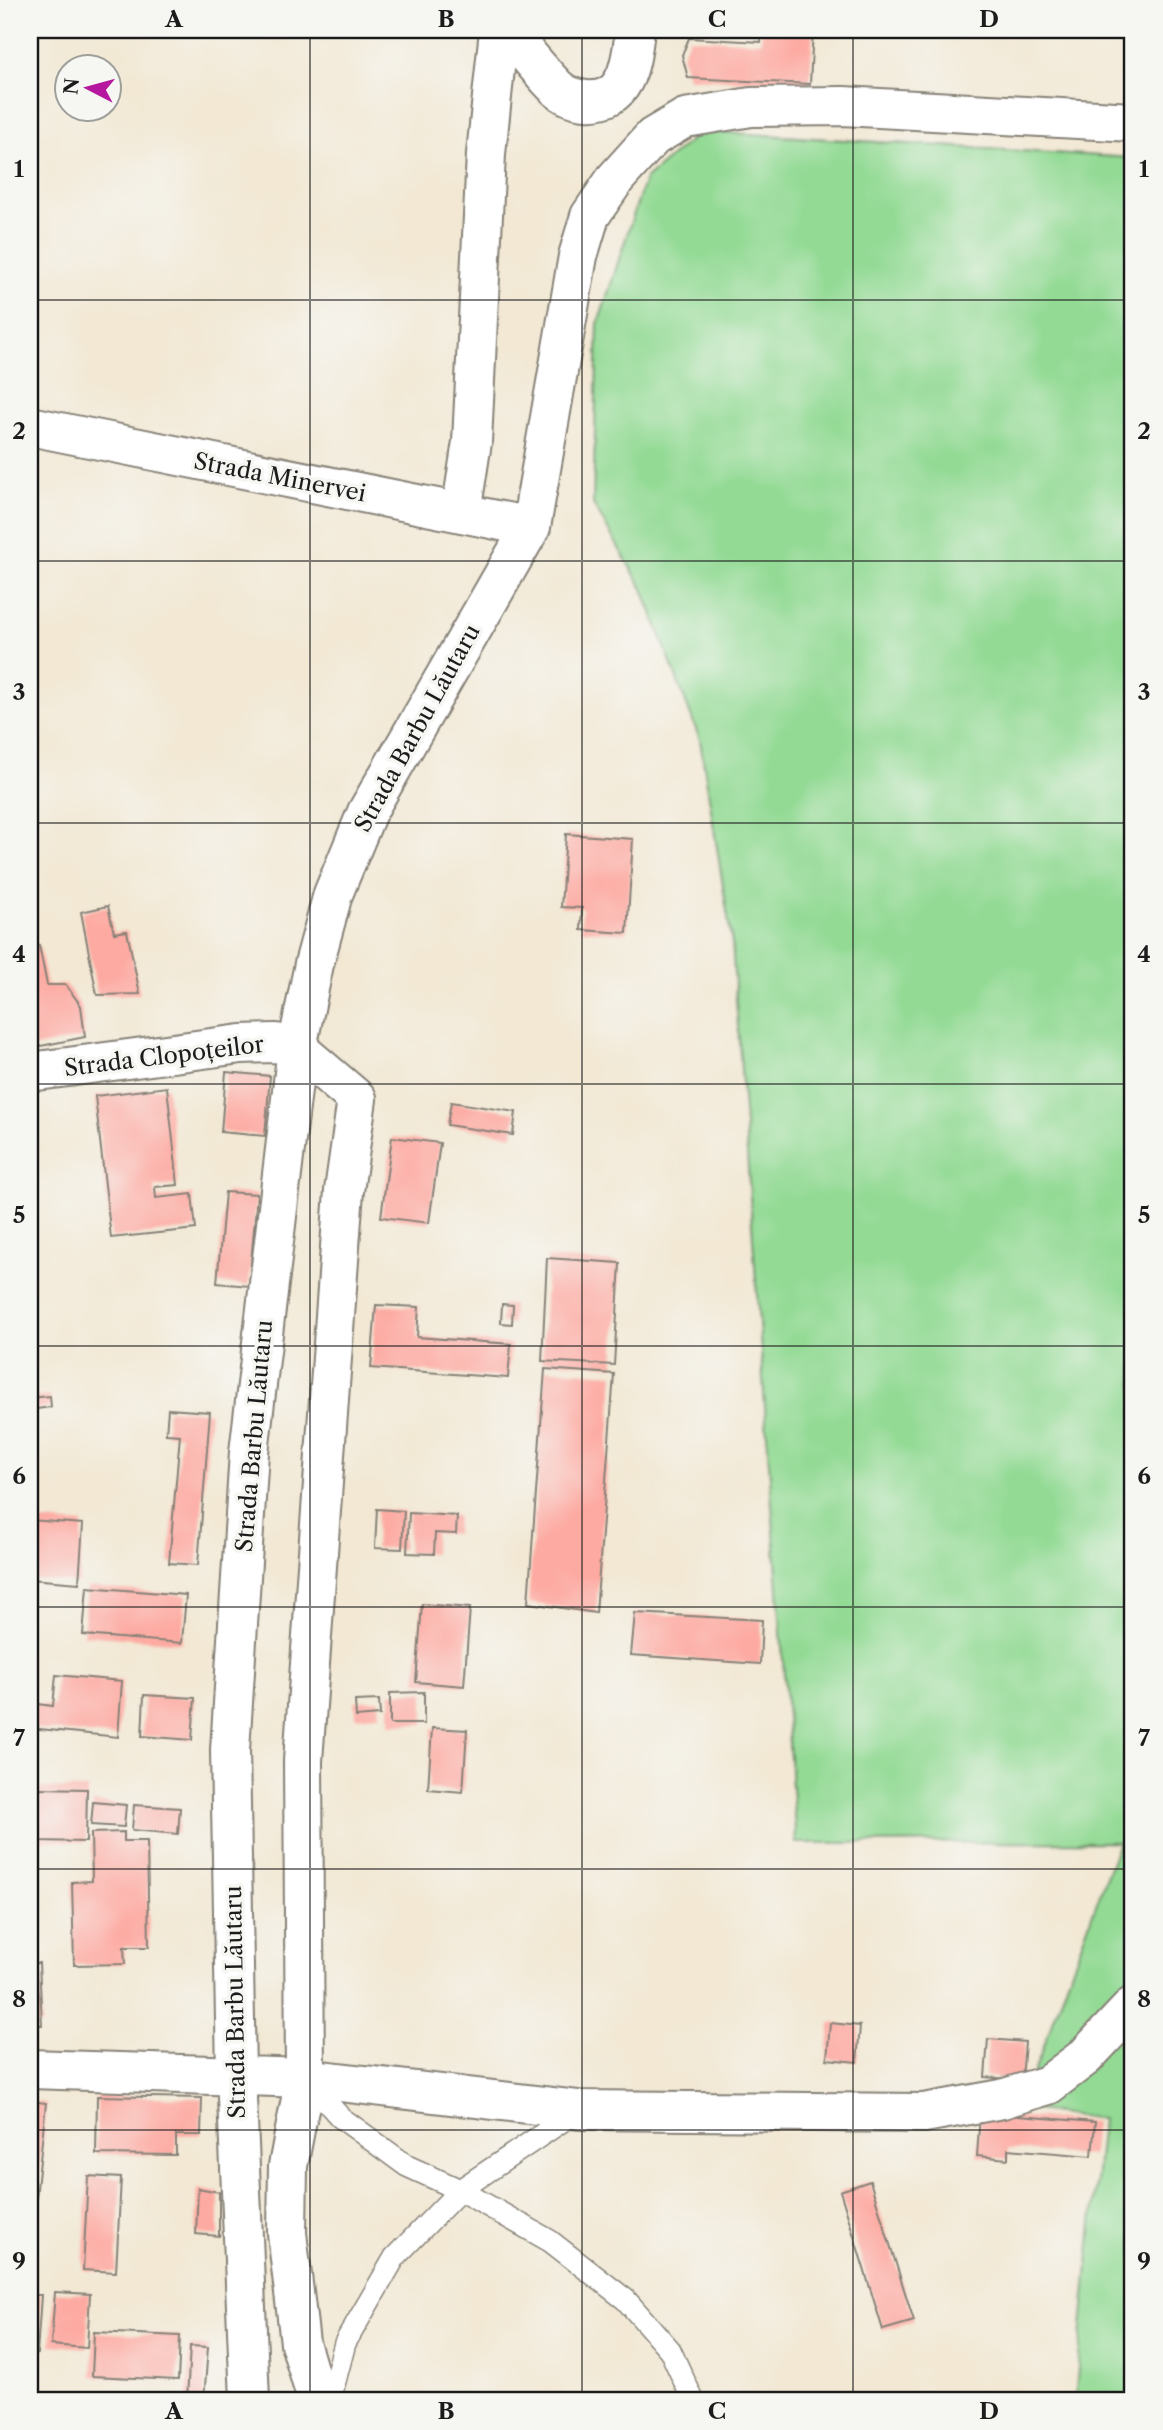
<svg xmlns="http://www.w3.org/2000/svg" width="1163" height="2430" viewBox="0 0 1163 2430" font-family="'Libre Caslon Text',serif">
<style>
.green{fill:#93da94;stroke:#587b58;stroke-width:2}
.building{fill:#fdaaa2}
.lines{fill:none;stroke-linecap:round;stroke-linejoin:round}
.service-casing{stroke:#878278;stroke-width:24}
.minor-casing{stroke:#878278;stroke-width:42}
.path{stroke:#878278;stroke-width:4.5;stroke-dasharray:5 5;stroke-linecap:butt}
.service{stroke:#fff;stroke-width:21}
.minor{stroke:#fff;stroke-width:38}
.grid{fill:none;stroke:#1c1c1c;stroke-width:2;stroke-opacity:0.55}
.labels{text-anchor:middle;stroke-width:7;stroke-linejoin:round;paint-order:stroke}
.street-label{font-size:23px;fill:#1c1c1c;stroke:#f6f6f2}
.neatline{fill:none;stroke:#1c1c1c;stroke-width:2.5}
.grid-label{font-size:23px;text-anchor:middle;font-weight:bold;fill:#1c1c1c}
</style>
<rect width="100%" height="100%" fill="#f6f6f2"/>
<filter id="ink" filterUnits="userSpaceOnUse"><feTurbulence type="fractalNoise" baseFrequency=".0143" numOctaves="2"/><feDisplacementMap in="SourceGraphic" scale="14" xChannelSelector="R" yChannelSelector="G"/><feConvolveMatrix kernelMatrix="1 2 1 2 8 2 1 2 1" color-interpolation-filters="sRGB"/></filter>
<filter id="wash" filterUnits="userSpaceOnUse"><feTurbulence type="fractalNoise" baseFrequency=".00686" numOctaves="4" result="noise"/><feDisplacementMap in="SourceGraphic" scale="28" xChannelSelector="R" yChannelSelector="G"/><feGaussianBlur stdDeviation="1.57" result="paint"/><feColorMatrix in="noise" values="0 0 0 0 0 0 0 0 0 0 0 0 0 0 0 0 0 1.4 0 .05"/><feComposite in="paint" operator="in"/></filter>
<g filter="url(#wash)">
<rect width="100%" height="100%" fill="#f2e8d4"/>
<path class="green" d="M701,131L1133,158V2400H1075L1102,2119L1021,2108L1119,1842L796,1843L732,943L700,740L643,589L593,504L598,324L645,179Z"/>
<g id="blocks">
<path class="building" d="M762,30H813L810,84L688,78L682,55L689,38L761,42Z
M566,834L633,839L627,933L581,930L582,908L561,907Z
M108,906L114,933L127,931L140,994L97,995L81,912Z
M39,945L47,985H66L81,1006L85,1037L31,1048L30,946Z
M226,1072L270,1076L265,1136L221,1132Z
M167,1087L178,1185L155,1187L156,1198L192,1194L196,1229L111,1238L95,1096Z
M451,1102L516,1112L513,1135L447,1125Z
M392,1137L440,1143L429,1223L381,1217Z
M225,1192L257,1194L249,1286L217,1283Z
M547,1258L620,1263L614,1365L542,1361Z
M502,1304L513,1305L512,1324L501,1323Z
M376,1305L419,1307L417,1337L511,1344L508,1378L371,1368Z
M545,1369L614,1374L596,1613L528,1603Z
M50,1396L51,1407L30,1410V1398Z
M168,1409L210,1412L198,1565L169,1563L180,1435L166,1434Z
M377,1509L404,1511L402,1549L375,1548Z
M409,1513L457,1516L456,1534L435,1533L434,1554L407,1553Z
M30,1520L83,1524L79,1583L30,1579Z
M87,1587L186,1595L182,1643L83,1635Z
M422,1604L470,1608L464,1686L416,1682Z
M635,1613L762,1620L760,1664L631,1655Z
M56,1675L122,1681L118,1737L30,1728V1703L53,1706Z
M424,1692V1724H390V1693Z
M144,1695L195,1698L192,1740L142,1736Z
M379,1700L380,1715L356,1717L355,1701Z
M432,1728L467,1730L463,1792L428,1789Z
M39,1788L87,1789L86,1842L38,1841Z
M93,1802L126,1805L124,1827L91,1825Z
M134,1805L180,1808L178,1834L132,1830Z
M124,1832V1841H147L149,1947H124L125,1964L74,1965L72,1882L92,1881L91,1833Z
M30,1963H39L42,2025H30Z
M830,2023L860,2026L857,2062L827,2059Z
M988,2039L1025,2042L1022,2080L985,2077Z
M97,2096L202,2098L201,2135H176V2155L96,2154Z
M30,2101L46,2103L36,2198L30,2197Z
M980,2113L1095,2122L1092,2156L1008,2149V2159L977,2156Z
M88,2176L121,2178L116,2272L83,2270Z
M870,2181L914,2321L883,2330L840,2191Z
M198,2188L219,2192V2236L196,2234Z
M55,2292L90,2294L87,2348L51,2345Z
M30,2295H41L37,2354L30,2353Z
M94,2332L180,2336L178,2380L92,2376Z
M190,2346L208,2347L204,2400H187Z"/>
</g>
</g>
<g filter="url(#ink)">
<use href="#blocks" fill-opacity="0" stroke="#878278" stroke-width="2"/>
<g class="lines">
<g class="service-casing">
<path id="service" d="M307,2080L340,2117L407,2166L460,2190L550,2241L626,2300L670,2350L693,2400
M330,2400L345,2343L395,2257L460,2190L577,2111"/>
</g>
<g class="minor-casing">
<path id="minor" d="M507,30C523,49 539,70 557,88C566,96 575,99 586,100C628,103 631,61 635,30
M30,426L531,527
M461,513L472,442L486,154L499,30
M30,1072L241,1044L276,1043L297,1048L357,1099L344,1191L303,1761L305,2078L288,2166L287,2233L300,2343L317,2400
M30,2069L305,2078L579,2110L924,2113L1002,2099L1048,2085L1085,2057L1133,2006
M250,2400L236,2074L230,1750L249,1452L297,1048L314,964L333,894L367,812L531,527L578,256L590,216L616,178L653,137L685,118L751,107L843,106L1133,122"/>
</g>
<path class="path" d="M1129,2400L1133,2356"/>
<use href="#service" class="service"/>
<use href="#minor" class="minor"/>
</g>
</g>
<path class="grid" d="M310,30V2400M582,30V2400M853,30V2400M30,300H1133M30,561H1133M30,823H1133M30,1084H1133M30,1346H1133M30,1607H1133M30,1869H1133M30,2130H1133"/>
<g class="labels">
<g class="street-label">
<text transform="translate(280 477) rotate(11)" y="8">Strada Minervei</text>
<text transform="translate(417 728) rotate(-61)" y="8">Strada Barbu Lăutaru</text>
<text transform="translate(164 1056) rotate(-7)" y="8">Strada Clopoțeilor</text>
<text transform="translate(254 1436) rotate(-85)" y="8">Strada Barbu Lăutaru</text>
<text transform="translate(235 2002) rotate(-91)" y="8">Strada Barbu Lăutaru</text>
</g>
</g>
<rect width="1163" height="2430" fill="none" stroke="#f6f6f2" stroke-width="77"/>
<g transform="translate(88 88) rotate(276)"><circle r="33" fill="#f6f6f2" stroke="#9f9f9c" stroke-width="2"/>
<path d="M0-5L12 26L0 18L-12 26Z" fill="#b5179e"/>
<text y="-10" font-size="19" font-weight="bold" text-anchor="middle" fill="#1c1c1c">N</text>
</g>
<rect x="38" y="38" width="1086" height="2354" class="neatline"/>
<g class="grid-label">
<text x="174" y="27">A</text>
<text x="446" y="27">B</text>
<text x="717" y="27">C</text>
<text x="989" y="27">D</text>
<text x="19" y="177">1</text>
<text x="1144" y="177">1</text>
<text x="19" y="439">2</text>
<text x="1144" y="439">2</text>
<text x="19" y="700">3</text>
<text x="1144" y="700">3</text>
<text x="19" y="962">4</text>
<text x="1144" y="962">4</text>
<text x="19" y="1223">5</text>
<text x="1144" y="1223">5</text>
<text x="19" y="1484">6</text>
<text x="1144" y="1484">6</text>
<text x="19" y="1746">7</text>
<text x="1144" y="1746">7</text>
<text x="19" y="2007">8</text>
<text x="1144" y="2007">8</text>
<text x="19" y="2269">9</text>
<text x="1144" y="2269">9</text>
<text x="174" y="2419">A</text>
<text x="446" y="2419">B</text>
<text x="717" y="2419">C</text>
<text x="989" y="2419">D</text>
</g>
</svg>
